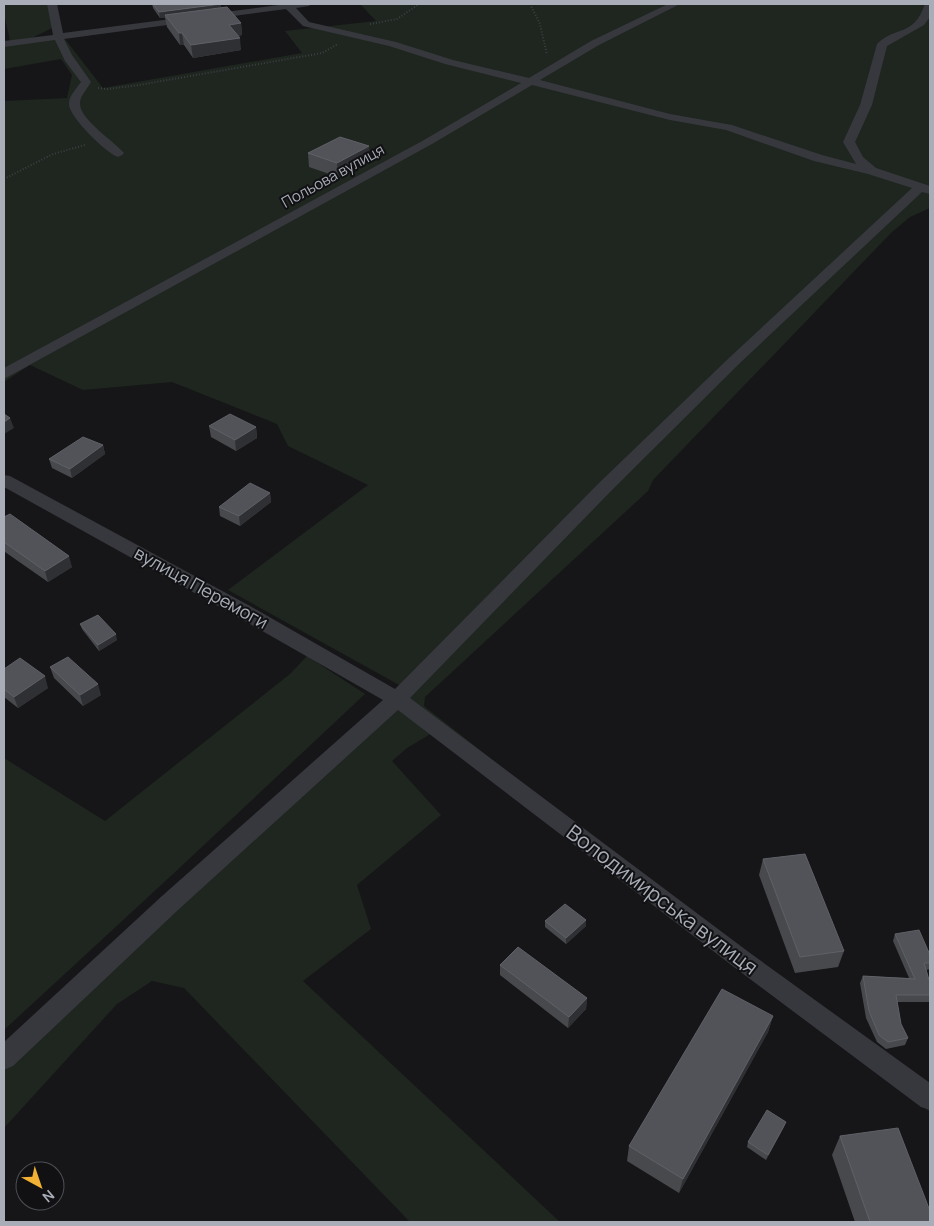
<svg xmlns="http://www.w3.org/2000/svg" width="934" height="1226" viewBox="0 0 934 1226" font-family="Manrope,sans-serif">
<style>
.green{fill:#1e261f}
.lines{fill:none;stroke-linecap:round;stroke-linejoin:round}
.path{stroke:#3d3f44;stroke-width:2;stroke-dasharray:1 2;stroke-linecap:butt}
.minor{fill:#37383d;fill-rule:evenodd}
.wall{fill:#47494d}
.shaded-wall{fill:#2f3033}
.building{fill:#525359;stroke:#5f6168}
.labels{text-anchor:middle;stroke-width:4;stroke-linejoin:round;paint-order:stroke}
.far-street-label{font-size:15px;fill:#a8adb8;stroke:#111113}
.street-label{font-size:18px;fill:#a8adb8;stroke:#111113}
.near-street-label{font-size:21px;fill:#a8adb8;stroke:#111113}
</style>
<rect width="100%" height="100%" fill="#161618"/>
<path class="green" d="M4,4H48L55,19L52,28L32,38L10,41L4,14Z
M360,4H930V208L910,217L891,233L653,480L648,491L425,697L424,706L661,892L930,1088V1112L801,1017L432,733L407,748L392,761L441,815L357,885L371,929L303,981L560,1222H410L184,988L152,981L117,1004L4,1128V1067L401,686L228,590L368,485L288,446L277,424L172,382L83,390L30,365L4,382V101L67,98L72,75L61,59L4,69V45L40,40L65,39L103,88L302,53L285,31L376,21Z
M307,656L365,694L173,874L4,1030V758L105,821L290,674Z"/>
<g class="lines">
<path class="path" d="M530,4L540,24L547,55
M370,24L397,19L419,4
M98,88L107,89L139,85L322,53L338,44
M4,179L53,154L85,145"/>
<path class="minor" d="M47,4H57L63,33L286,4H311L309,6L296,8L309,22L396,42L453,60L529,78L591,41L668,4H680L599,45L540,80L670,114L732,125L822,155L856,164L843,142L860,105L877,44C896,25 913,38 925,4H930V17L924,25L887,46L872,105L855,142L863,157L876,168L930,186V194L922,192L740,363L612,490L410,698L750,953L930,1083V1110L921,1107L734,967L398,710L178,910L13,1066L4,1070V1042L162,896L383,700L236,616L4,487V475L10,476L250,606L395,689L600,482L730,357L912,188L868,174L814,161L726,130L670,120L532,85L432,144L4,379V368L424,140L521,83L445,64L389,46L303,26L286,9L64,39L72,55L91,82C88,88 80,96 80,103C79,119 114,141 124,153L122,155L118,157C106,153 67,115 69,103C69,96 77,88 81,82L65,61L55,40L4,47V41L53,35Z"/>
</g>
<path class="wall" d="M152,4H221V8L241,23L242,35L238,36L241,50L193,58L184,45H180L167,27L165,18H160L153,8Z
M369,146V160L338,177L309,167L308,153Z
M209,426L256,427L257,438L236,451L211,437Z
M103,445L105,454L72,478L52,468L49,459Z
M270,493L271,502L240,526L220,516L219,507Z
M4,517L72,567L48,582L5,552L4,553Z
M80,624L117,640L99,651L82,629Z
M50,667L101,695L83,706L54,678Z
M4,669L48,688L18,708L4,697Z
M763,859L844,951L838,967L795,973L759,875Z
M545,921L586,926L566,944L545,927Z
M895,934L930,955V969L926,970L930,983V1002H897L901,1024L908,1038L905,1045L886,1049L877,1042L866,1018L860,983L863,976L909,978L893,941Z
M500,965L587,998L586,1009L568,1028L500,975Z
M773,1016L768,1032L679,1193L627,1161L629,1146Z
M786,1122L784,1127L766,1160L747,1147L748,1142Z
M840,1136L930,1222H855L832,1155Z"/>
<path class="shaded-wall" d="M221,4V10L165,15V18H160L159,12Z
M241,23L242,35L230,37L229,25Z
M179,33H182L184,45H180Z
M240,38L241,50L193,58L191,45Z
M369,146V160L338,177L337,163Z
M10,418L14,428L4,434V422Z
M256,427L257,438L236,451L235,440Z
M103,445L105,454L72,478L70,469Z
M270,493L271,502L240,526L239,516Z
M69,556L72,567L48,582L45,571Z
M116,634L117,640L99,651L98,645Z
M45,676L48,688L18,708L14,697Z
M98,684L101,695L83,706L80,695Z
M586,920V926L566,944V938Z
M587,998L586,1009L568,1028L569,1017Z
M773,1016L768,1032L679,1193L683,1179Z
M786,1122L784,1127L766,1160L768,1155Z"/>
<path class="building" d="M153,4H221L159,12Z
M227,7L241,23L229,25L240,38L191,45L182,33H179L165,15Z
M340,137L369,146L337,163L308,153Z
M4,414L10,418L4,422Z
M230,414L256,427L235,440L209,426Z
M83,437L103,445L70,469L49,459Z
M250,483L270,493L239,516L219,507Z
M10,514L69,556L45,571L4,542V517Z
M98,615L116,634L98,645L80,624Z
M68,657L98,684L80,695L50,667Z
M20,658L45,676L14,697L4,689V669Z
M805,854L844,951L800,957L763,859Z
M565,904L586,920L566,938L545,921Z
M919,930L930,955V963H924L930,983V995H896L901,1024L908,1038L888,1042L879,1035L869,1011L863,976L915,979L895,934Z
M518,947L587,998L569,1017L500,965Z
M722,989L773,1016L683,1179L629,1146Z
M767,1110L786,1122L768,1155L748,1142Z
M898,1128L930,1211V1222H870L840,1136Z"/>
<g class="labels">
<g class="far-street-label">
<text transform="translate(333 176) rotate(-29)" y="5">Польова вулиця</text>
</g>
<g class="street-label">
<text transform="translate(201 588) rotate(29)" y="6">вулиця Перемоги</text>
</g>
<g class="near-street-label">
<text transform="translate(662 900) rotate(37)" y="7">Володимирська вулиця</text>
</g>
</g>
<rect width="934" height="1226" fill="none" stroke="#a8adb8" stroke-width="10"/>
<g transform="translate(40 1186) rotate(140)"><circle r="24" fill="#111113" stroke="#4d4f55"/>
<path d="M0-4L9 19L0 12L-9 19Z" fill="#f2b134"/>
<text y="-8" font-size="14" font-weight="bold" text-anchor="middle" fill="#a8adb8">N</text>
</g>
</svg>
